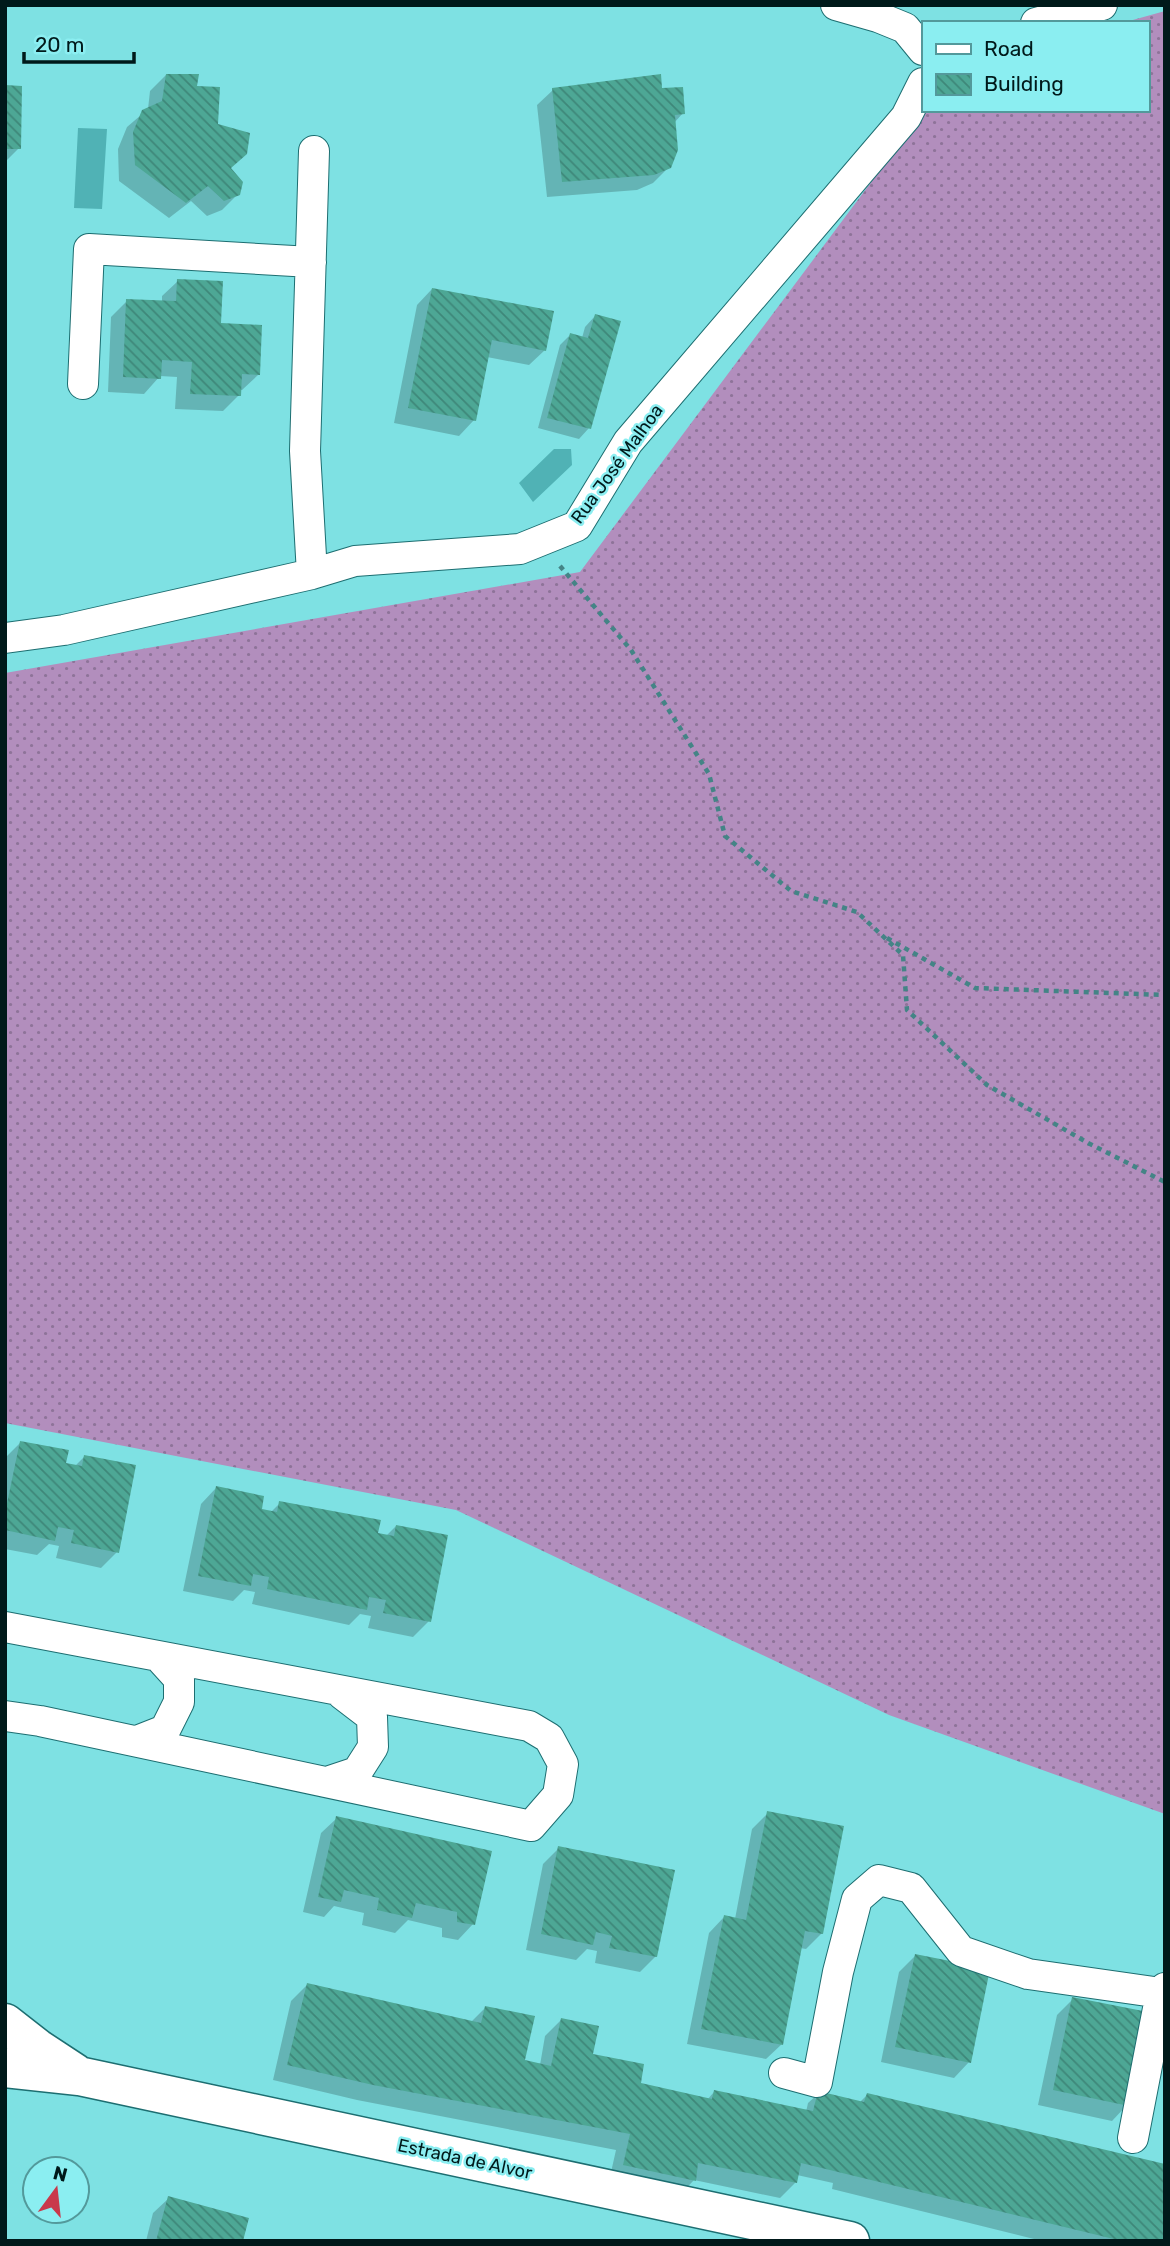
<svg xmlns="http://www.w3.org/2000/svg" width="1170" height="2246" viewBox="0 0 1170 2246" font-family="Rubik,sans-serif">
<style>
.grass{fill:url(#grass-dots)}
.water{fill:#50b2b5}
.shadow{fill:#0003}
.building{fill:url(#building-back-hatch)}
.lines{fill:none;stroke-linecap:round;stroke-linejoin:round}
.minor-casing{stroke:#1d6e71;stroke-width:32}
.tertiary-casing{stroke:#1d6e71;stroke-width:41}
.path{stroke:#448486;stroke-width:4.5;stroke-dasharray:5 5;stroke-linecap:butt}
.minor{stroke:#fff;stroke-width:30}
.tertiary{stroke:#fff;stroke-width:38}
.labels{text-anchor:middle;stroke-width:5;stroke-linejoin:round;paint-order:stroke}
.street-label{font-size:18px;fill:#00191a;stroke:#8beef1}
</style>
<defs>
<pattern id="grass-dots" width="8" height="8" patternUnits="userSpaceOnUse" patternTransform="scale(1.75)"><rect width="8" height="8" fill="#b28ebd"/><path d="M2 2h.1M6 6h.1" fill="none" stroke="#8e7399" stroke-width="1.8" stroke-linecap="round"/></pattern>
<pattern id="building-back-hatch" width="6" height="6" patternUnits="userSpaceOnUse" patternTransform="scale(1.75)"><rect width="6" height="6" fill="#4da795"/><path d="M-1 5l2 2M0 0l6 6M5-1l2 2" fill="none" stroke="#3e8779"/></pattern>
</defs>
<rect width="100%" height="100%" fill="#7ee1e3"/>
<path class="grass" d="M1165,11V1814L889,1715L456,1510L5,1423V673L580,572L925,110H1147V23H1122Z"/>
<path class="water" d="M78,128L107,129L102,209L74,208Z
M554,449H571L572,465L533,502L519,483Z"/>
<path class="shadow" d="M166,75L195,87L230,169L238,194L222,210L207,216L191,201L169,218L119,181L118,149L127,127L148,109L150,91Z
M5,87L19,148L5,162Z
M553,90H661L683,113L674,123L669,167L653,183L637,190L547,197L537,105Z
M178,281L219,324L258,375L242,390H239V395L223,411L175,409L177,377L160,376L144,394L108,392L111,317L127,301L162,302V296Z
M432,289L545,350L529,365L487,357L474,420L459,436L394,423L417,305Z
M595,316L589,428L579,439L538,428L560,345L570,335L582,338L585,327Z
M20,1443L64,1465L74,1467L84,1457L117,1552L101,1568L56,1558L59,1546L49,1544L37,1555L5,1549V1458Z
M216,1488L260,1510L270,1513L280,1503L386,1536L396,1526L429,1621L413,1637L368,1628L371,1616L360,1614L349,1625L252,1604L255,1592L244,1590L233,1601L183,1591L201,1504Z
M768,1813L822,1933L806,1949L800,1948L782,2044L766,2059L687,2044L709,1933L724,1917L735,1919L752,1829Z
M337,1818L473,1924L458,1940L442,1937V1928L408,1920L395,1933L362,1925L364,1913L334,1906L324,1917L303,1912L321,1833Z
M559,1848L656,1956L640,1972L595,1963L597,1951L587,1949L576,1960L526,1950L543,1864Z
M915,1956L969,2062L954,2078L881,2062L899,1972Z
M307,1985L471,2022L485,2008L523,2061L540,2065L545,2036L561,2020L590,2055L639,2085L707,2100L714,2092L806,2112L808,2103L819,2093L860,2102L867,2095L1165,2241H1042L832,2189L833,2183L797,2175L795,2183L780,2198L694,2180L679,2196L609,2181L616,2150L357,2100L273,2080L291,2001Z
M1073,1999L1127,2105L1112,2121L1038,2105L1057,2015Z
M169,2198L241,2241H146L153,2213Z"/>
<path class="building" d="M166,74H199L197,86L220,87L218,124L250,133L247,154L231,168L243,182L240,195L224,201L208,186L186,203L135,165L133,132L142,110L162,101Z
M661,74L662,88L683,87L685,114L675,115L678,150L671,168L654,175L562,182L552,88Z
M5,85L22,86L21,149H5Z
M177,279L223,281L221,323L262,325L260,375L242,374L241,396L190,394L192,362L162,360L161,379L123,377L126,299L176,301Z
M432,288L554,311L546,351L492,340L476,421L408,408Z
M595,314L621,321L591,429L547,418L570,333L588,338Z
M20,1441L69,1450L66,1463L82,1466L84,1455L136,1465L119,1553L71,1543L74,1530L58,1527L55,1541L5,1530V1513Z
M216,1486L264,1496L262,1509L277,1512L279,1501L381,1520L378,1533L394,1536L396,1525L448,1535L431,1622L383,1613L386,1600L369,1597L367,1610L267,1589L269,1577L253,1574L251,1586L198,1576Z
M767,1811L844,1826L823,1934L805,1931L783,2045L701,2029L724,1915L746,1920Z
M336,1816L492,1851L475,1925L457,1922V1912L416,1903L412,1918L377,1910L379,1898L344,1890L341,1902L318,1897Z
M558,1846L675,1870L657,1957L609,1948L612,1936L596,1932L593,1945L541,1934Z
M915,1954L990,1969L971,2063L895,2047Z
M307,1983L481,2023L485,2006L535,2016L525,2060L551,2066L561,2018L599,2026L593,2054L644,2064L641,2083L712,2099L714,2090L813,2111L818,2091L864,2102L867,2093L1165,2164V2241H1122L801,2163L797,2183L698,2163L696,2181L623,2165L630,2134L373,2085L287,2065Z
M1072,1997L1148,2012L1129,2106L1053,2090Z
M168,2196L249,2218L243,2241H156Z"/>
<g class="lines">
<g class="minor-casing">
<path id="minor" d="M836,5L878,17L905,28L923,50
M1036,23L1102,5
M83,384L89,249L311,262
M312,574L305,451L314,151
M5,638L64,630L312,574L355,561L520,549L577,526L628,442L906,117L923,83
M5,1627L529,1726L549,1738L563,1764L558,1795L531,1826L40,1721L5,1716
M137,1741L165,1730L179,1702V1679L159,1657
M327,1782L357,1772L373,1747L372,1717L342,1694
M784,2073L817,2082L838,1972L857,1899L879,1880L911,1888L961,1951L1028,1974L1161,1993
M1133,2138L1161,1993L1165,1988"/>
</g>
<g class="tertiary-casing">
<path id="tertiary" d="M5,2023L37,2048L75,2073
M5,2068L79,2076L850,2241"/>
</g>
<path class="path" d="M560,566L631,650L709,774L725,836L791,891L857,912L903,955L907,1010L987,1085L1088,1143L1165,1182
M887,938L975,988L1165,995"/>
<use href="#minor" class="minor"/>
<use href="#tertiary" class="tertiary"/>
</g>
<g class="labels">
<g class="street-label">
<text transform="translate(617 464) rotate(-54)" y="6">Rua José Malhoa</text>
<text transform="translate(465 2159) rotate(12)" y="6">Estrada de Alvor</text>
</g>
</g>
<rect width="1170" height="2246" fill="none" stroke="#00191a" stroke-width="14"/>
<rect x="922" y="21" width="228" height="91" fill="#8beef1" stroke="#53999b" stroke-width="2"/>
<rect x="936" y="44" width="35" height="10" fill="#ffffff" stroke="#53999b" stroke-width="2"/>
<text x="984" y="56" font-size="21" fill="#00191a">Road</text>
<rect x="936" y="74" width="35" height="21" fill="url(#building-back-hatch)" stroke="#53999b" stroke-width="2"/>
<text x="984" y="91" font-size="21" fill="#00191a">Building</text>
<g transform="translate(56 2190) rotate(15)"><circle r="33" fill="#8beef1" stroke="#53999b" stroke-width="2"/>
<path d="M0-5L12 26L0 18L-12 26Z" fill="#c9394b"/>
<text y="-10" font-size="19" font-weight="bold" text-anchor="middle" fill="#00191a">N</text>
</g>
<path d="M24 52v10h110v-10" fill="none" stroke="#00191a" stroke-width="3.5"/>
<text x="35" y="52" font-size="21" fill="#00191a" stroke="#8beef1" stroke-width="5" paint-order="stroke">20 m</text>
</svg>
